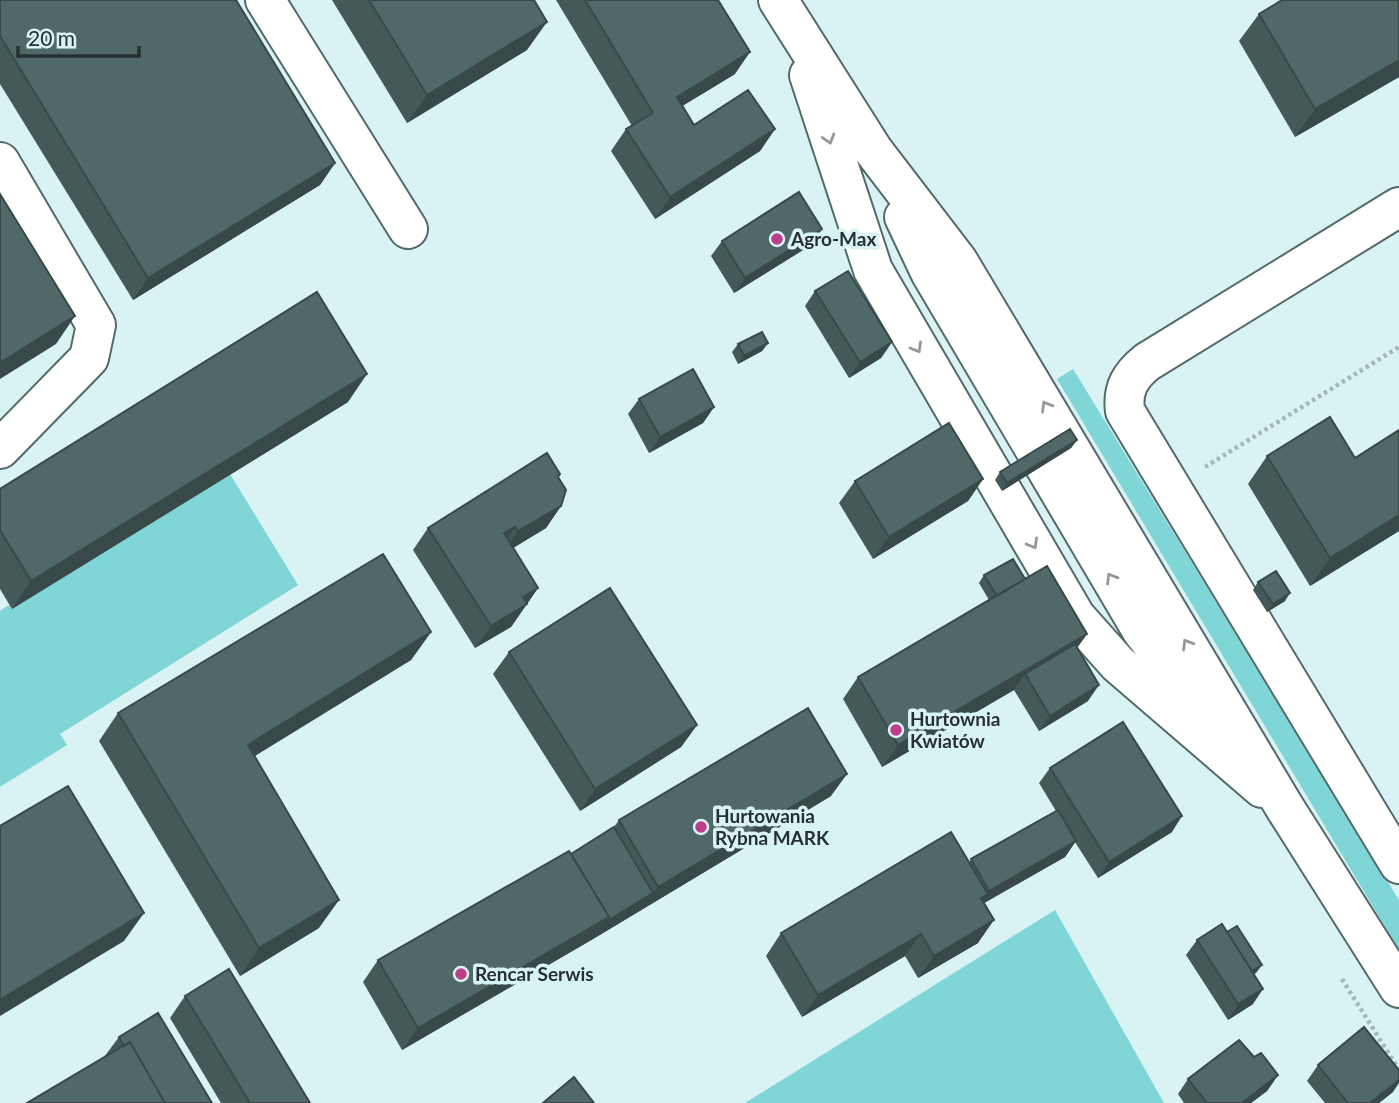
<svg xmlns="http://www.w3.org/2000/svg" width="1399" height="1103" viewBox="0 0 1399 1103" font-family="Lato,sans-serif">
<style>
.green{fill:#80d5d7}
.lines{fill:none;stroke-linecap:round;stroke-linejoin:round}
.minor-casing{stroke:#546a6a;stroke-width:42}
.path{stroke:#a4b8b9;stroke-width:4.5;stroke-dasharray:3.5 3.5;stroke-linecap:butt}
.minor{stroke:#fff;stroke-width:38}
.wall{fill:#465959}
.shaded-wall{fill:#394949}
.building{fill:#516868;stroke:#394949;stroke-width:2}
.oneway{stroke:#939898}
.poi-dot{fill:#bc3d89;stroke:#d9f2f3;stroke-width:2.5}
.labels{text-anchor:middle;stroke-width:7;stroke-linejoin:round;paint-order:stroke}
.poi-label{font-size:19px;font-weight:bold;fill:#273031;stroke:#d9f2f3;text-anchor:start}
</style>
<rect width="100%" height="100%" fill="#d9f2f3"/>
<path class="green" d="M1073,369L1399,900V950L1057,379Z
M230,474L298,585L60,734L67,745L0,787V611L9,605L12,609Z
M1055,910L1164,1103H745Z"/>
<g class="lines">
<g class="minor-casing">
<path id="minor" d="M265,0L408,229
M778,0L873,150L958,261L1285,808L1399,988
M809,75L873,270L1076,617L1118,664L1262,788
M0,162L96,325L89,358L0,449
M1399,207L1147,362C1131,375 1122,388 1125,411L1399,864
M904,217L930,272L1142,631L1203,709"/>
</g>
<path class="path" d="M1205,467L1399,347
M1342,979L1399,1070"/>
<use href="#minor" class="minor"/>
</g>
<path class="wall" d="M0,0L335,163L320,185L133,300L0,84Z
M332,0H534L527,50L407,123Z
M556,0H718L735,74L682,106L694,125L775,129L760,151L655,219L611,151L626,129L632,126Z
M1399,0V77L1295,137L1239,41L1259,14Z
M822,229L811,245L734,293L711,256L722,241Z
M815,291L892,342L881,358L849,378L805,306Z
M768,343L762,351L738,364L732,352L738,344Z
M639,399L714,407L703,423L649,453L628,414Z
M348,402L12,609L0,589V489Z
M1399,430V531L1310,586L1248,484L1267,456L1355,458Z
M1077,440L1071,448L1002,491L995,480L1000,472Z
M558,477L561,506L546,528L513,548L538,588L511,627L475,648L413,550L428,528Z
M983,479L968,501L873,559L839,503L855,481Z
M984,575L1025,579L1087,634L1077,648L1088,701L1039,731L1014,690L882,767L843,699L858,677L989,600L979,583Z
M1258,582L1285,601L1267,612L1253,590Z
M431,632L411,660L255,756L319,928L240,976L99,741L118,713Z
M509,652L697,725L681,747L580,811L493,674Z
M1050,768L1172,832L1098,878L1075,842L1065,857L983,903L978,943L918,978L905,956L802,1017L766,956L781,933L969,863L971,859L1056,811L1039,783Z
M831,796L593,939L402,1050L363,982L378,960L571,854L614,827L619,820Z
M1197,940L1262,965L1254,974L1253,1004L1228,1020L1186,955Z
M185,996L310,1103H221L170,1018Z
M119,1037L212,1103L104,1057Z
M1254,1057L1278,1075L1267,1091L1251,1103H1184L1178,1094L1188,1079Z
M1318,1065L1393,1092L1379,1103H1325L1307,1081Z"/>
<path class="shaded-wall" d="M547,22L527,50L407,123L427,95Z
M750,52L735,74L661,119L677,97Z
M1399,60V77L1295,137L1315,109Z
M775,129L760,151L655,219L670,197Z
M335,163L320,185L133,300L148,278Z
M822,229L811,245L734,293L745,278Z
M75,316L56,344L0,379V363Z
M892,342L881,358L849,378L860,362Z
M768,343L762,351L738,364L744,356Z
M367,374L348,402L12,609L31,581Z
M714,407L703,423L649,453L660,437Z
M1077,440L1071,448L1002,491L1007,483Z
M983,479L968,501L873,559L889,537Z
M561,506L546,528L503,554L518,531Z
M1399,515V531L1310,586L1330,558Z
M515,527L500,549L504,533Z
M538,588L511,627L475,648L491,626L523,597Z
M1290,593L1285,601L1267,612L1273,604Z
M431,632L411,660L228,772L248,745Z
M1087,634L1071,656L1025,674L1014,690L882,767L898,745Z
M1099,685L1088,701L1039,731L1050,716Z
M697,725L681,747L580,811L595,789Z
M847,774L831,796L593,939L402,1050L418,1028L609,917L653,893L658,887Z
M1182,816L1172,832L1098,878L1109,862Z
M1076,841L1065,857L981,905V898L985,896L989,891Z
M339,900L319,928L240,976L259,948Z
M144,913L124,941L0,1016V1000Z
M994,920L978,943L918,978L934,956Z
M921,934L905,956L802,1017L818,995Z
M1262,965L1256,973L1240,984L1245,976Z
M1263,989L1253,1004L1228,1020L1238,1004Z
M1278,1075L1267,1091L1251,1103H1242Z
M1399,1080V1083L1393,1092L1379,1103H1370Z"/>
<path class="building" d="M0,0H236L335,163L148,278L0,36Z
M369,0H534L547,22L427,95Z
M585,0H718L750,52L677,97L694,125L748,90L775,129L670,197L626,129L653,113Z
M1282,0H1399V60L1315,109L1259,14Z
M799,192L822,229L745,278L722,241Z
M0,194L75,316L0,363Z
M848,271L892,342L860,362L815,291Z
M317,292L367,374L31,581L0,530V489Z
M762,332L768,343L744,356L738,344Z
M693,369L714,407L660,437L639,399Z
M1330,417L1355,458L1399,430V515L1330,558L1267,456Z
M949,423L983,479L889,537L855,481Z
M1070,429L1077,440L1007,483L1000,472Z
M547,453L560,474L558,477L566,490L561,506L518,531L515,527L504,533L538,588L523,597L527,604L491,626L428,528Z
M383,554L431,632L248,745L339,900L259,948L118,713Z
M1013,559L1025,579L997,596L984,575Z
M1047,566L1087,634L898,745L858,677Z
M1276,571L1290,593L1273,604L1258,582Z
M610,588L697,725L595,789L509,652Z
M1075,644L1099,685L1050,716L1025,674Z
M808,708L847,774L658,887L619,820Z
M1123,722L1182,816L1109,862L1050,768Z
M68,786L144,913L0,1000V826Z
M1058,810L1076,841L989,891L971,859Z
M614,827L653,893L604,923L609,917L571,854Z
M951,832L988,894L981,898L994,920L934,956L921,934L818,995L781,933Z
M569,851L609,917L418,1028L378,960Z
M1222,924L1263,989L1238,1004L1197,940Z
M1237,926L1262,965L1252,971L1227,932Z
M229,969L310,1103H250L185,996Z
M158,1013L212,1103H165L130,1042L124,1046L119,1037Z
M1364,1027L1399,1070V1080L1370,1103H1348L1318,1065Z
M1239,1040L1254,1057L1261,1053L1278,1075L1242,1103H1207L1188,1079Z
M130,1042L165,1103H27Z
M574,1077L594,1103H543Z"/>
<defs><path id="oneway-chevron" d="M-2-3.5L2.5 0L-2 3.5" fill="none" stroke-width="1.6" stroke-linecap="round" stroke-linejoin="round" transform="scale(1.75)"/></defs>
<g class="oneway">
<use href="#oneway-chevron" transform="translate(829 139) rotate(73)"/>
<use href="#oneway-chevron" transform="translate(917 348) rotate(60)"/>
<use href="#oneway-chevron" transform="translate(1046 406) rotate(-121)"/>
<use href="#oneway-chevron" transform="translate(1033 544) rotate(60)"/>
<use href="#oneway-chevron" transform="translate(1111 578) rotate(-121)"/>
<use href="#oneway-chevron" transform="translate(1187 644) rotate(-121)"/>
</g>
<g class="poi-dot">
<circle cx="777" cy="239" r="7"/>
<circle cx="896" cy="730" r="7"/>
<circle cx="701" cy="827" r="7"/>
<circle cx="461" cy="974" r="7"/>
</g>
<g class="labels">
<g class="poi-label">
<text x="791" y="246">Agro-Max</text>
<text x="910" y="726">Hurtownia<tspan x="910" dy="22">Kwiatów</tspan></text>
<text x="715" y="823">Hurtowania<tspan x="715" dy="22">Rybna MARK</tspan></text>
<text x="475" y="981">Rencar Serwis</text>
</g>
</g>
<path d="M18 46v10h121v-10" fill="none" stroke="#273031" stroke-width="3.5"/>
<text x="28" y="46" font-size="21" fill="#273031" stroke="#d9f2f3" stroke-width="5" paint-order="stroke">20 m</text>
</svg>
